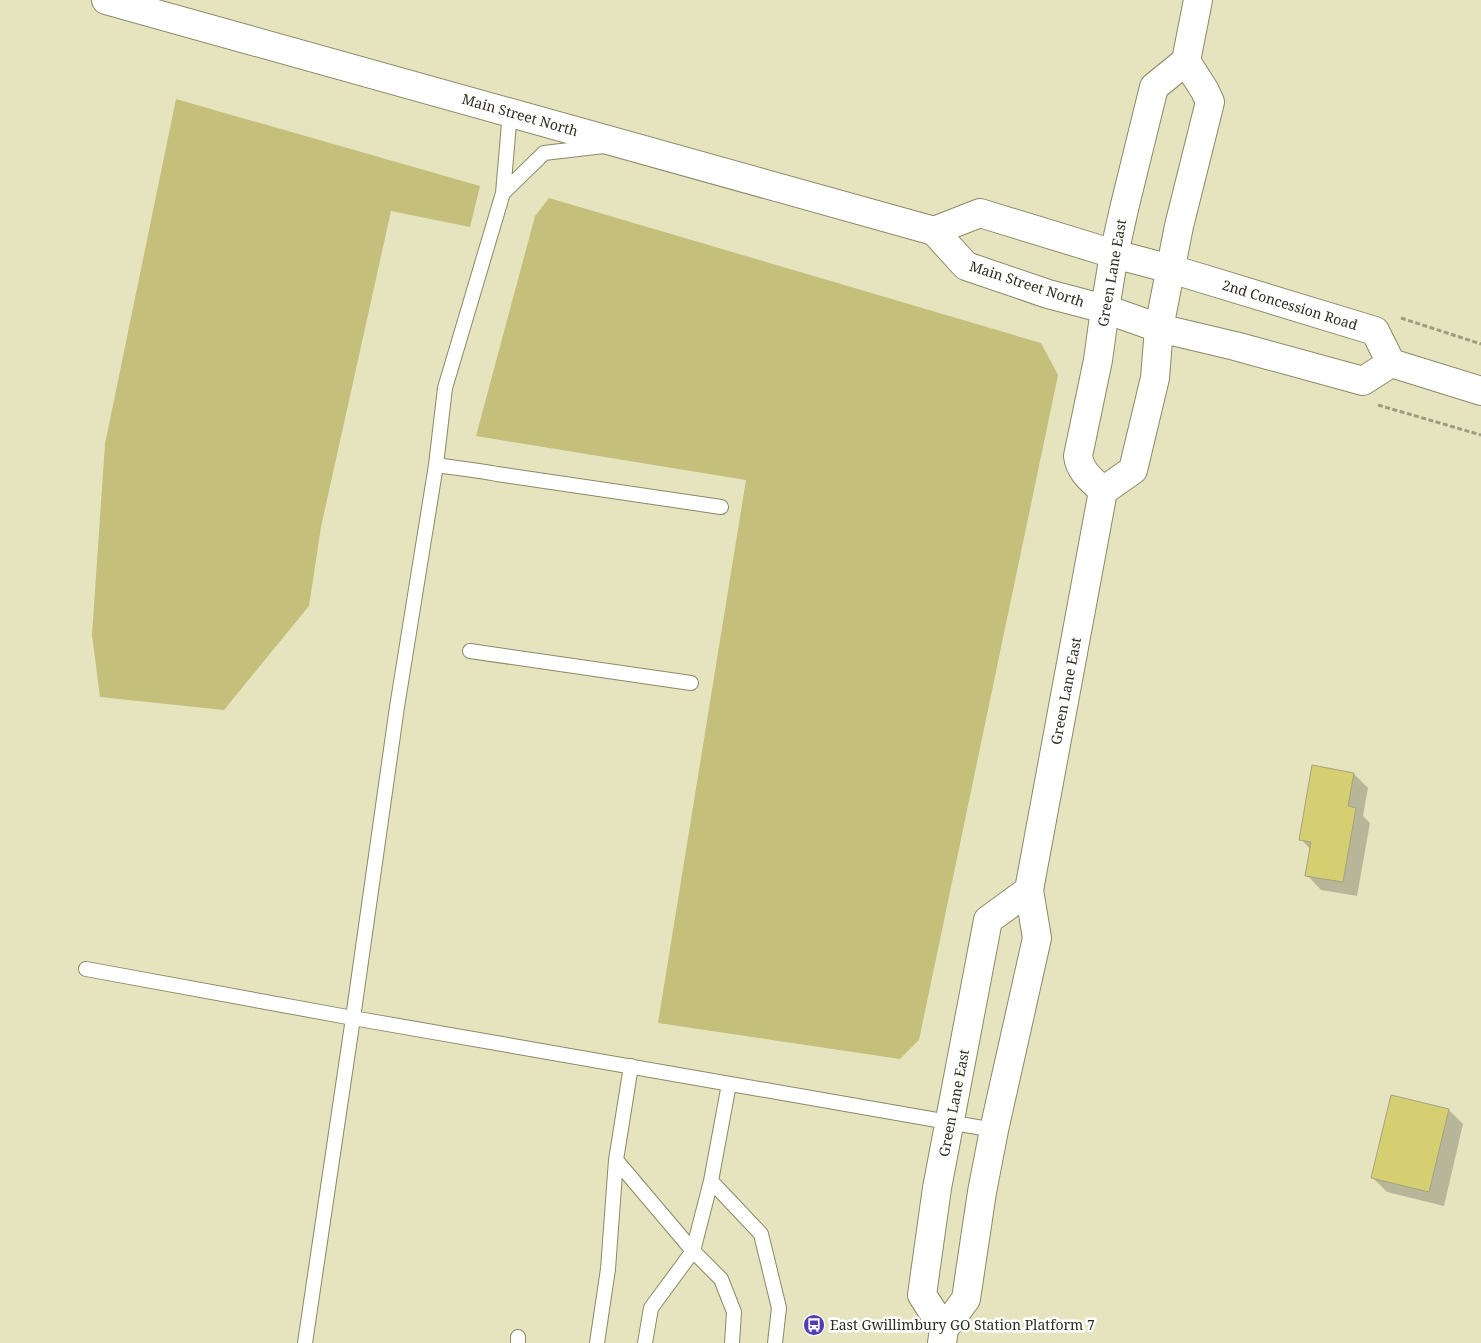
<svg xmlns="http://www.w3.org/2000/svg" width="1481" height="1343" viewBox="0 0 1481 1343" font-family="'Noto Serif',serif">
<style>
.green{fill:#c4bf7a}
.shadow{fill:#0003}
.building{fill:#d6cf72;stroke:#a5a380}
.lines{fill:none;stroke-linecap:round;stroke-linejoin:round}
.service-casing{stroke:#8b8967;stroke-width:16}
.tertiary-casing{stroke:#8b8967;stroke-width:30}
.secondary-casing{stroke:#8b8967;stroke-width:30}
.primary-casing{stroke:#8b8967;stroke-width:30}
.path{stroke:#9d9c80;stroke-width:3;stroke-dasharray:5 2.5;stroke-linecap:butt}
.service{stroke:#fff;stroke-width:14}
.tertiary{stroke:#fff;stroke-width:28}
.secondary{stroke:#fff;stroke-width:28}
.primary{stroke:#fff;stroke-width:28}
.labels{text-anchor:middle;stroke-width:5;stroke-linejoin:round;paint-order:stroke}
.street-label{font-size:14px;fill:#2e2d1f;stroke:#fff}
.poi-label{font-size:14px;fill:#2e2d1f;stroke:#fff;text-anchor:start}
</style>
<rect width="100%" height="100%" fill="#e6e4bf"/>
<path class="green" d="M176,99L480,186L470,227L391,211L321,527L309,606L224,710L100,697L92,635L105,444Z
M549,198L1041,343L1058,375L919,1040L900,1059L658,1023L746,480L476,436L535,216Z"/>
<path class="shadow" d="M1354,774L1368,788L1363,816L1370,823L1357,896L1321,890L1307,875L1311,850L1301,839Z
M1392,1096L1449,1110L1463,1124L1444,1206L1387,1192L1373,1178Z"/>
<path class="building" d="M1312,765L1354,773L1348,806L1356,808L1343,882L1305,876L1311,842L1299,840Z
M1391,1095L1449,1109L1429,1192L1371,1178Z"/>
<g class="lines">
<g class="service-casing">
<path id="service" d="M503,193L544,153L604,146
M436,465C456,468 476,470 497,474L721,507
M470,651L691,683
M86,969L353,1018L994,1130
M616,1160L693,1251L721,1279L734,1312L732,1343
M711,1181L761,1234L779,1308L775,1343
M305,1343L353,1018L397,707L436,465L445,388L503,193L510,112
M518,1343V1337
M597,1343L608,1269L616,1160L631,1066
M645,1343L651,1308L693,1251L711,1181L729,1084"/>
</g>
<g class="tertiary-casing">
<path id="tertiary" d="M1114,254L1171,269L1375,331L1391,363L1481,391
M1105,309L1159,328L1235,346L1363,381L1391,363"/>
</g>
<g class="secondary-casing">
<path id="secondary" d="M106,0L934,231L966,266L1048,294L1105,309
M934,231L980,213L1114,254"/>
</g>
<g class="primary-casing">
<path id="primary" d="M1103,491C1092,480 1080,472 1078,456L1098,360L1105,309L1114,254L1124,209L1154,87L1186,61L1198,0
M944,1329L922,1295L937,1188L988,920L1029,890
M942,1343L944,1329L966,1299L982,1192L994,1130L1037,938L1029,890L1103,491L1133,470L1155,378L1159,328L1179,226L1210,102L1205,91L1186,61"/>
</g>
<path class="path" d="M1401,318L1481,344
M1378,405L1481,435"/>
<use href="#service" class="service"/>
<use href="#tertiary" class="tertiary"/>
<use href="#secondary" class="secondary"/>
<use href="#primary" class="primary"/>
</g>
<defs>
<g id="bus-disc" transform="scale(1.125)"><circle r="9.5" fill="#513eb5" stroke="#fff"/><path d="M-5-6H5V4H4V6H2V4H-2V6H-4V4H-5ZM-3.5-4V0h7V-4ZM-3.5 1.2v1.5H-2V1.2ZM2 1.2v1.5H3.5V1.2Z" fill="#fff"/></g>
</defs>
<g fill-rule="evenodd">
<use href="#bus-disc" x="814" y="1325"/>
</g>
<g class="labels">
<g class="street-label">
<text transform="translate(520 115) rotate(16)" y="5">Main Street North</text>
<text transform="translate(1112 273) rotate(-80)" y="5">Green Lane East</text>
<text transform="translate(1027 284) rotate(18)" y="5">Main Street North</text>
<text transform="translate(1290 305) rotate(17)" y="5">2nd Concession Road</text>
<text transform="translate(1066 691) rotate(-79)" y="5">Green Lane East</text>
<text transform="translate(954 1103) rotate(-79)" y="5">Green Lane East</text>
</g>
<g class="poi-label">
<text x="830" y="1330">East Gwillimbury GO Station Platform 7</text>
</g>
</g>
</svg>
